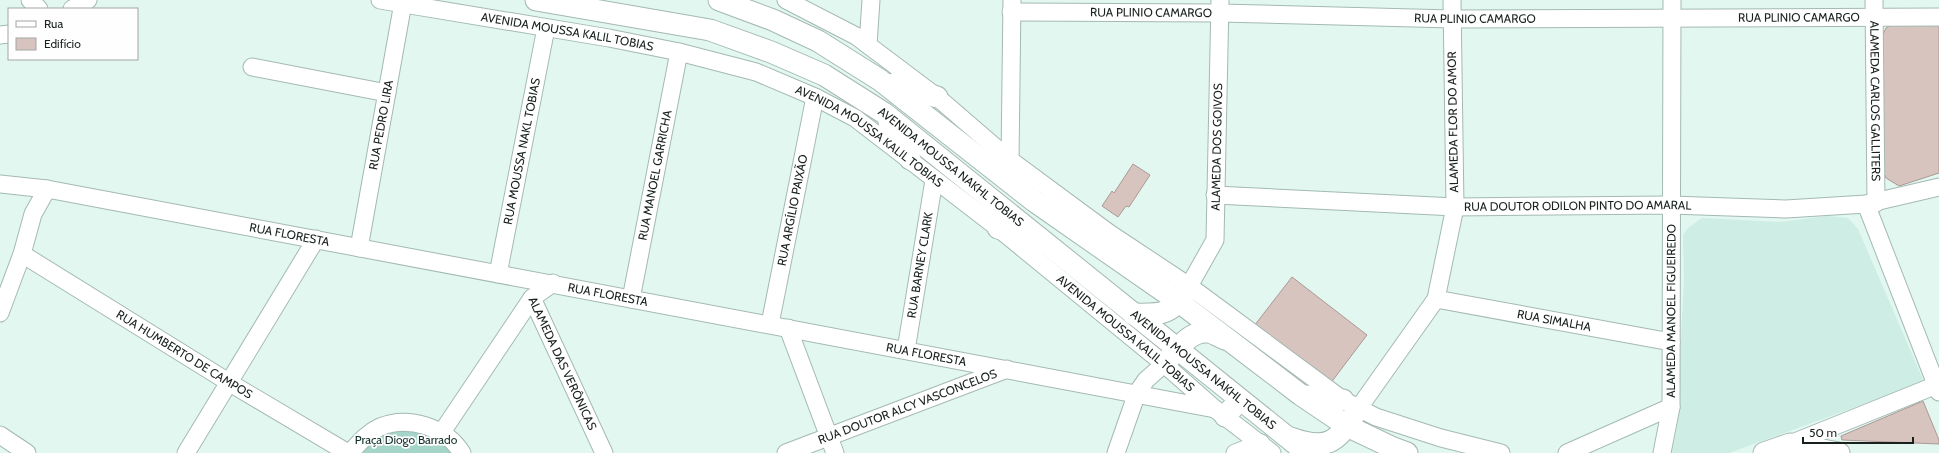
<svg xmlns="http://www.w3.org/2000/svg" width="1939" height="453" viewBox="0 0 1939 453" font-family="Cabin,sans-serif">
<style>
.built{fill:#ceede4}
.green{fill:#a4d5c8}
.building{fill:#d8c4bf;stroke:#ac9894}
.lines{fill:none;stroke-linecap:round;stroke-linejoin:round}
.minor-casing{stroke:#a4b9b3;stroke-width:19}
.major-casing{stroke:#a4b9b3;stroke-width:23}
.minor{stroke:#fff;stroke-width:17}
.major{stroke:#fff;stroke-width:21}
.labels{text-anchor:middle;stroke-width:3.5;stroke-linejoin:round;paint-order:stroke}
.street-label{font-size:12px;fill:#19211f;stroke:#fefefe}
.park-label{font-size:12px;fill:#13312b;stroke:#fefefe}
</style>
<rect width="100%" height="100%" fill="#e1f7f0"/>
<path class="built" d="M1827,216L1848,218L1858,229L1924,382L1729,453H1672L1677,427L1684,277L1683,235L1689,227L1702,218L1781,222Z"/>
<path class="green" d="M419,427L459,453H353L374,434Z"/>
<path class="building" d="M1891,25H1939V173L1899,186L1886,178L1883,171L1880,41L1886,28Z
M1133,164L1150,175L1129,207L1126,206L1118,217L1102,206L1112,191L1114,193Z
M1292,277L1367,335L1330,384L1254,326Z
M1923,401L1939,440V444L1842,440L1841,436Z"/>
<g class="lines">
<g class="minor-casing">
<g id="minor">
<path d="M30,0L39,9"/>
<path id="s1" d="M380,0L609,38L679,52L756,72L815,97L855,118L998,228L1164,364L1215,409L1272,453"/>
<path d="M786,0L856,36L937,97L1010,160L1109,233L1189,286L1343,400L1376,417L1441,438L1501,453"/>
<path id="s2" d="M1874,0L1876,203"/>
<path d="M72,9L88,0"/>
<path id="s3" d="M1011,12L1220,13L1452,19L1939,17"/>
<path d="M0,35L9,34"/>
<path d="M868,45L871,0"/>
<path d="M252,67L387,93"/>
<path d="M1010,160L1012,0"/>
<path id="s4" d="M0,184L47,189L1215,409"/>
<path id="s5" d="M1215,195L1455,207L1671,205L1786,209L1866,204L1939,187"/>
<path d="M1866,204L1939,392"/>
<path id="s6" d="M359,248L403,3"/>
<path id="s7" d="M22,254L230,383L348,453"/>
<path id="s8" d="M498,274L546,28"/>
<path id="s9" d="M553,283L532,298L604,453"/>
<path id="s10" d="M1189,286L1215,240L1220,0"/>
<path id="s11" d="M631,299L679,52"/>
<path id="s12" d="M1436,299L1671,342"/>
<path d="M0,313L22,254L33,214L47,189"/>
<path id="s13" d="M770,324L815,97"/>
<path d="M788,328L835,453"/>
<path id="s14" d="M906,350L934,180"/>
<path d="M1358,409L1436,299L1455,207L1452,0"/>
<path d="M442,432L532,298"/>
<path d="M0,435L27,453"/>
<path d="M1790,444L1939,384"/>
<path d="M186,453L316,239"/>
<path d="M350,453C359,443 367,433 380,427C408,415 446,427 462,453"/>
<path id="s15" d="M786,453L1007,369"/>
<path d="M1116,453L1137,393L1146,380L1164,364"/>
<path d="M1235,453L1261,443"/>
<path d="M1567,453L1671,407"/>
<path id="s16" d="M1662,453L1671,407L1672,0"/>
</g>
</g>
<g class="major-casing">
<g id="major">
<path id="s17" d="M536,0L710,30L771,52L824,75L884,113L1307,453"/>
<path d="M719,0L773,20L818,41L880,80L1034,201L1179,302L1301,395L1347,426L1391,447L1407,453"/>
<path d="M894,84L937,97"/>
<path d="M889,123L910,159"/>
<path d="M998,228L1035,241"/>
<path d="M1133,314C1166,315 1171,314 1189,286"/>
<path d="M1164,364C1176,352 1188,331 1207,332C1212,332 1220,337 1225,339"/>
<path d="M1305,396L1343,400"/>
<path d="M1225,416L1240,400"/>
<path d="M1291,438C1329,452 1338,441 1358,409"/>
<path d="M1764,453L1790,444L1839,453"/>
</g>
</g>
<use href="#minor" class="minor"/>
<use href="#major" class="major"/>
</g>
<g class="labels">
<g class="street-label">
<text dy="4" stroke="none"><textPath href="#s3" startOffset="140">RUA PLINIO CAMARGO</textPath></text>
<text dy="4" stroke="none"><textPath href="#s3" startOffset="464">RUA PLINIO CAMARGO</textPath></text>
<text dy="4" stroke="none"><textPath href="#s3" startOffset="788">RUA PLINIO CAMARGO</textPath></text>
<text dy="4" stroke="none"><textPath href="#s1" startOffset="190">AVENIDA MOUSSA KALIL TOBIAS</textPath></text>
<text dy="4" stroke="none"><textPath href="#s2" startOffset="101">ALAMEDA CARLOS GALLITERS</textPath></text>
<text transform="translate(1453 122) rotate(-91)" y="4">ALAMEDA FLOR DO AMOR</text>
<text dy="4" stroke="none"><textPath href="#s6" startOffset="125">RUA PEDRO LIRA</textPath></text>
<text dy="4" stroke="none"><textPath href="#s1" startOffset="514">AVENIDA MOUSSA KALIL TOBIAS</textPath></text>
<text dy="4" stroke="none"><textPath href="#s10" startOffset="146">ALAMEDA DOS GOIVOS</textPath></text>
<text dy="4" stroke="none"><textPath href="#s8" startOffset="125">RUA MOUSSA NAKL TOBIAS</textPath></text>
<text dy="4" stroke="none"><textPath href="#s17" startOffset="456">AVENIDA MOUSSA NAKHL TOBIAS</textPath></text>
<text dy="4" stroke="none"><textPath href="#s11" startOffset="126">RUA MANOEL GARRICHA</textPath></text>
<text dy="4" stroke="none"><textPath href="#s5" startOffset="363">RUA DOUTOR ODILON PINTO DO AMARAL</textPath></text>
<text dy="4" stroke="none"><textPath href="#s13" startOffset="116">RUA ARGÍLIO PAIXÃO</textPath></text>
<text dy="4" stroke="none"><textPath href="#s4" startOffset="294">RUA FLORESTA</textPath></text>
<text dy="4" stroke="none"><textPath href="#s14" startOffset="86">RUA BARNEY CLARK</textPath></text>
<text dy="4" stroke="none"><textPath href="#s4" startOffset="618">RUA FLORESTA</textPath></text>
<text dy="4" stroke="none"><textPath href="#s16" startOffset="143">ALAMEDA MANOEL FIGUEIREDO</textPath></text>
<text dy="4" stroke="none"><textPath href="#s12" startOffset="120">RUA SIMALHA</textPath></text>
<text dy="4" stroke="none"><textPath href="#s1" startOffset="838">AVENIDA MOUSSA KALIL TOBIAS</textPath></text>
<text dy="4" stroke="none"><textPath href="#s7" startOffset="191">RUA HUMBERTO DE CAMPOS</textPath></text>
<text dy="4" stroke="none"><textPath href="#s4" startOffset="942">RUA FLORESTA</textPath></text>
<text dy="4" stroke="none"><textPath href="#s9" startOffset="98">ALAMEDA DAS VERÔNICAS</textPath></text>
<text dy="4" stroke="none"><textPath href="#s17" startOffset="780">AVENIDA MOUSSA NAKHL TOBIAS</textPath></text>
<text dy="4" stroke="none"><textPath href="#s15" startOffset="130">RUA DOUTOR ALCY VASCONCELOS</textPath></text>
</g>
<g class="park-label">
<text x="406" y="444">Praça Diogo Barrado</text>
</g>
</g>
<rect x="8" y="8" width="130" height="52" fill="#fefefe" stroke="#a2a6a5"/>
<rect x="16" y="21" width="20" height="6" fill="#ffffff" stroke="#a2a6a5"/>
<text x="44" y="28" font-size="12" fill="#19211f">Rua</text>
<rect x="16" y="38" width="20" height="12" fill="#d8c4bf" stroke="#a2a6a5"/>
<text x="44" y="48" font-size="12" fill="#19211f">Edifício</text>
<path d="M1803 437v6h110v-6" fill="none" stroke="#19211f" stroke-width="2"/>
<text x="1809" y="437" font-size="12" fill="#19211f" stroke="#fefefe" stroke-width="3" paint-order="stroke">50 m</text>
</svg>
